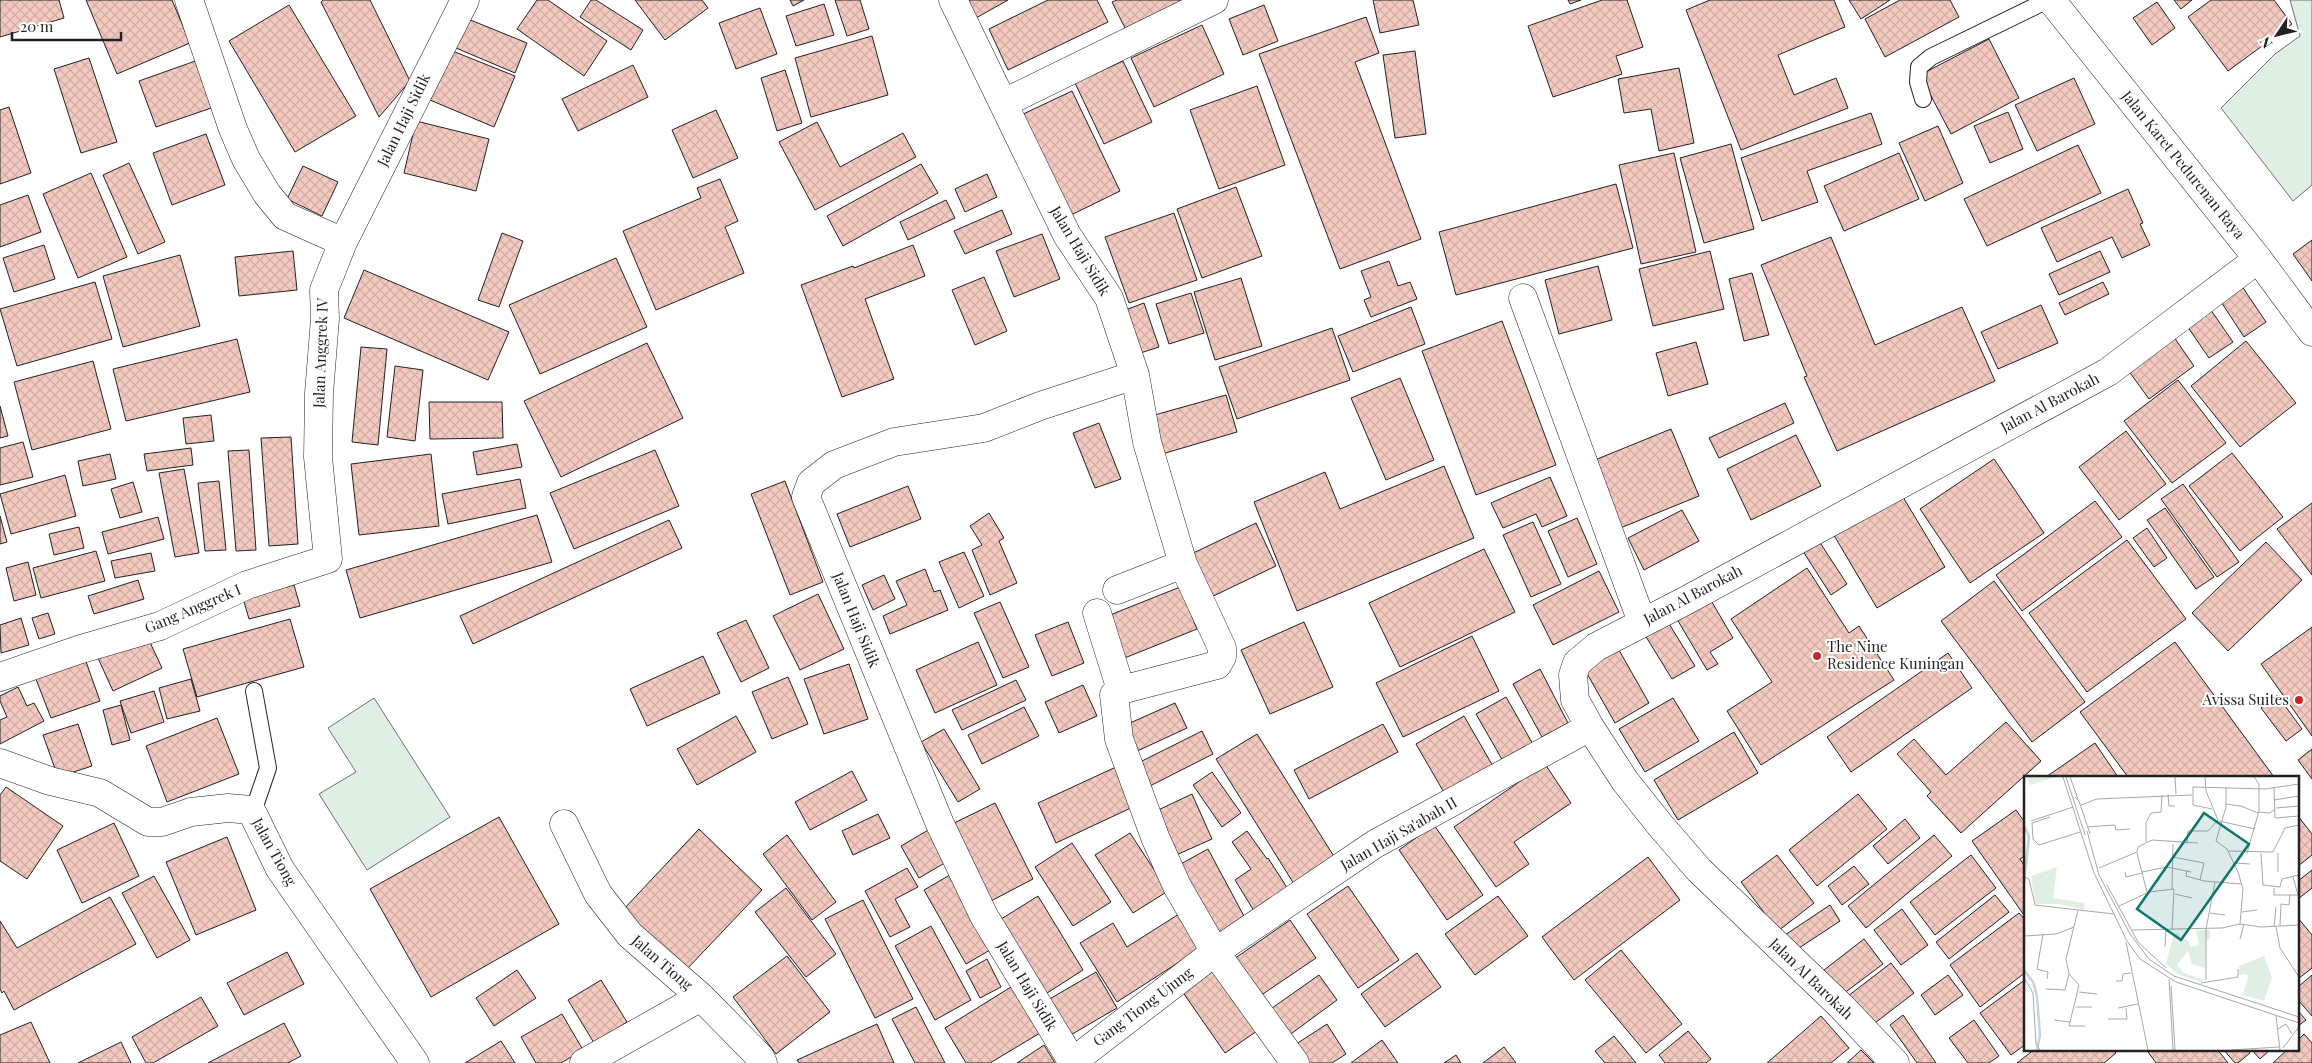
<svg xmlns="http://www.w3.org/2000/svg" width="2312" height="1063" viewBox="0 0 2312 1063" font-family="'Playfair Display',serif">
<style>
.green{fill:#e0efe3;stroke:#6f6f6f}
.building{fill:url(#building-cross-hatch);stroke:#222}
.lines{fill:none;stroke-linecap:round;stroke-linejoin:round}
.service-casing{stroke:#222;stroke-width:18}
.minor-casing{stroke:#222;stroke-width:29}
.tertiary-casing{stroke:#222;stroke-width:29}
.service{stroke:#fff;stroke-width:16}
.minor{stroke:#fff;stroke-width:28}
.tertiary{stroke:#fff;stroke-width:28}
.poi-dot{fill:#c62828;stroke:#fff;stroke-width:2}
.labels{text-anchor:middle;stroke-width:4;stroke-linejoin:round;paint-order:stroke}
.street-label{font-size:15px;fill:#222;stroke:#fff}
.poi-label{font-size:15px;fill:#222;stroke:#fff;text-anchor:start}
.inset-river{fill:none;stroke:#c7d3dd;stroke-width:2.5}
.inset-road{fill:none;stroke:#a7a7a7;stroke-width:1}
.view{fill:#0f766e;fill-opacity:0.15;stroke:#0f766e;stroke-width:2.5}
.inset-edge{fill:none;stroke:#222;stroke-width:2.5}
</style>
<defs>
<pattern id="building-cross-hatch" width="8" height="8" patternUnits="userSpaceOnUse" patternTransform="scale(1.25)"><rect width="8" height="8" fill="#f3c9c0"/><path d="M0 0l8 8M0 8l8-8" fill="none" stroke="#d0aca5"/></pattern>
</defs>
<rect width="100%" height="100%" fill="#fff"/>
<path class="green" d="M2290,0H2312V185L2293,201L2221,108L2275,54L2300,36Z
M374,698L450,817L367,870L319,794L356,772L328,728Z"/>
<path class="building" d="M0,0H59L64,18L0,37Z
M86,0H172L190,43L117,74Z
M323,0H370L410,81L379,117L321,2Z
M537,0H548L607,41L584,76L517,29Z
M591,0H596L643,30L631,50L580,17Z
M635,0H702L708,8L665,40Z
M790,0H804L793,6Z
M835,0H860L869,29L847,36Z
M966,0H1008L976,18Z
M1048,0H1097L1108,22L1008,70L989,29Z
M1117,0H1183L1125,28L1112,2Z
M1373,0H1413L1419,25L1380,33Z
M1568,0H1581L1570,4Z
M1602,0H1627L1643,47L1616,56L1622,74L1553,97L1528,26Z
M1710,0H1834L1845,27L1778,55L1794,95L1836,78L1848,108L1741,150L1686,10Z
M1849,0H1890L1861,19Z
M1900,0H1950L1959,17L1885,57L1865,19Z
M2174,0H2192L2181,9Z
M2211,0H2274L2292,24L2228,71L2188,17Z
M2157,2L2175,28L2152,45L2133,18Z
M824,4L834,35L796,46L786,16Z
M289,5L356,116L295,152L229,41Z
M1264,5L1278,41L1243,55L1229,19Z
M760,8L777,54L736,69L719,23Z
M1366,17L1379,53L1355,62L1421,239L1340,269L1259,54Z
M468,19L527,43L515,73L456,48Z
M1202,25L1224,74L1154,107L1131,58Z
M872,36L888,95L811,117L795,58Z
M1989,39L2019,98L1951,134L1920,75Z
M450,50L515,76L494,127L430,100Z
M1415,51L1426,134L1395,138L1383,55Z
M89,58L117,142L81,153L54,69Z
M201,59L217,106L156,127L139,81Z
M1123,61L1152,122L1104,144L1075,83Z
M633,65L648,97L578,131L562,99Z
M1679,68L1694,143L1659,151L1651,109L1624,113L1618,79Z
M785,70L802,123L777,131L761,78Z
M2074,78L2095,124L2037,151L2015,105Z
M1257,86L1285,165L1219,189L1190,110Z
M1072,91L1120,191L1067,217L1019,116Z
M9,107L31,173L0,184V110Z
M716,110L738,158L693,178L672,130Z
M2008,112L2023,149L1990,163L1974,126Z
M1871,113L1882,144L1807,171L1818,202L1762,221L1741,158Z
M416,121L489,139L476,191L404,173Z
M817,122L840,167L903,133L916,157L815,210L779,142Z
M1938,126L1963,183L1925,201L1899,143Z
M206,134L225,185L172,205L153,153Z
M1731,144L1754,229L1704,243L1680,158Z
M2078,145L2101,193L1987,246L1964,199Z
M1674,153L1696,252L1641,264L1619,165Z
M1899,153L1919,199L1844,231L1824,186Z
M129,163L165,242L138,254L103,175Z
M921,164L938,193L843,246L827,216Z
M303,166L338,182L322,216L287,199Z
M91,173L127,257L78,278L43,194Z
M987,174L997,197L965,212L955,189Z
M720,179L738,221L725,227L744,273L656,310L623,231L701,198L697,188Z
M1616,184L1633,248L1456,295L1439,232Z
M1236,187L1262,256L1202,278L1177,209Z
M2128,189L2143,223L2140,224L2150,245L2122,258L2112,237L2057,262L2041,228Z
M28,195L41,232L0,247V205Z
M946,200L955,218L908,240L900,222Z
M1002,210L1012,234L965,254L954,231Z
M1174,213L1197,280L1129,303L1105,237Z
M502,233L523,241L499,307L478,300Z
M1042,234L1060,279L1014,297L996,251Z
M1831,237L1875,345L1962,307L1995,381L1837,451L1804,377L1807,376L1761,265Z
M2312,240V281L2293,254Z
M44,245L55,279L14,292L3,258Z
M913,245L925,276L865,299L894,379L842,397L801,285L853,266L854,268Z
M293,251L297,290L239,296L235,257Z
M1710,251L1724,309L1653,326L1639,269Z
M2100,251L2110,272L2059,295L2049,274Z
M180,255L200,326L123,347L103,276Z
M616,258L647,327L540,374L509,305Z
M1389,261L1398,286L1410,282L1417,299L1371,317L1364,300L1371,297L1361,271Z
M1598,266L1612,320L1559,334L1545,280Z
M364,270L509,332L488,380L344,318Z
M1752,273L1769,335L1744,341L1729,279Z
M984,277L1007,331L975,345L952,290Z
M1241,278L1262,346L1215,360L1194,292Z
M2237,279L2266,322L2244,337L2216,294Z
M95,282L112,339L17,366L0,309Z
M2103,282L2109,294L2065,315L2059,303Z
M1191,293L1204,333L1169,344L1156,304Z
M1144,303L1159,347L1131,356L1117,313Z
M2206,303L2233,342L2209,358L2183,320Z
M2041,305L2058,343L1998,369L1981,332Z
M1411,307L1425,344L1353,372L1338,336Z
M1502,321L1556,465L1476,495L1422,351Z
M1332,328L1350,380L1237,419L1219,367Z
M2169,330L2194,366L2149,399L2123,363Z
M237,339L250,392L126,421L113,369Z
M2246,341L2296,403L2240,447L2191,386Z
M1696,342L1708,384L1668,396L1656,353Z
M647,343L683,418L561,477L524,401Z
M361,347L387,349L378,445L352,442Z
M93,361L111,429L32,450L14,382Z
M395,366L423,370L415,441L387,437Z
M1400,378L1434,460L1386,480L1351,398Z
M2178,380L2226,443L2172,483L2124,421Z
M1226,395L1237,432L1162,454L1151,416Z
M429,402H502L503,438L430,439Z
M1785,403L1794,423L1719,458L1709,438Z
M0,406L8,436L0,438Z
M211,415L214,441L186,444L183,418Z
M1099,423L1121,479L1095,488L1073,433Z
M1671,429L1699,496L1613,531L1585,464Z
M2126,431L2166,484L2119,520L2079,467Z
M1796,435L1821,486L1751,520L1727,469Z
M291,437L298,544L269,546L261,438Z
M23,442L33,477L0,485V448Z
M517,444L522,467L477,475L473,452Z
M191,448L193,465L147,471L144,454Z
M249,450L256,550L236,551L228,451Z
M655,450L679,506L574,549L550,493Z
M2232,453L2283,517L2240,551L2189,486Z
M110,454L116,479L83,486L78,461Z
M431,454L439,526L359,535L351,464Z
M1994,459L2044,533L1970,583L1920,509Z
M1444,466L1474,538L1297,611L1254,502L1325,472L1340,509Z
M184,469L199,553L175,557L159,473Z
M65,475L76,516L11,534L0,494Z
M1550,477L1567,516L1542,527L1536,514L1503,528L1491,503Z
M520,479L526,508L448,524L442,494Z
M219,481L226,550L205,551L198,483Z
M785,481L823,582L790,595L751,494Z
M133,482L142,512L120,518L111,489Z
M2183,484L2239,562L2217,577L2161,499Z
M908,486L921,519L850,547L837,514Z
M1900,492L1945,567L1877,608L1832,532Z
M2095,501L2122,537L2022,611L1996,575Z
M2312,503V575L2277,529Z
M2165,508L2214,577L2196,589L2147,520Z
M1682,510L1699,541L1644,570L1628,538Z
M989,513L1004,538L999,541L1017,583L990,595L972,550L982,545L970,526Z
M537,515L552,562L360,618L346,570Z
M0,516L7,542L0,544Z
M158,517L164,539L108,554L102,532Z
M1577,518L1597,564L1568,577L1548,531Z
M669,520L682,548L473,644L460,616Z
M1533,522L1561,584L1531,597L1503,535Z
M1256,523L1276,566L1205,600L1185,557Z
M79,527L84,548L54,555L49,534Z
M2147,528L2167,558L2154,567L2133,538Z
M1813,532L1847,584L1831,595L1797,542Z
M2127,540L2186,619L2087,692L2029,613Z
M2266,542L2302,580L2228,651L2192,613Z
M1484,549L1515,612L1400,667L1369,603Z
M96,551L105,581L41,598L33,568Z
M964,552L984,596L959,608L939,562Z
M151,553L155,571L115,578L111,561Z
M28,562L36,595L14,601L6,568Z
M1807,568L1849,633L1859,626L1894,680L1761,765L1727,711L1772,682L1731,619Z
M925,569L934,592L940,590L948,610L890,634L883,616L907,605L896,581Z
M1599,571L1619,612L1553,645L1533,605Z
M884,575L895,599L873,610L862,585Z
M138,580L144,599L94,614L88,596Z
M1994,581L2085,702L2032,742L1941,621Z
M294,585L300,606L249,619L243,598Z
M1180,587L1197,629L1122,659L1105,617Z
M1706,592L1733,638L1710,652L1718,664L1707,670L1671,609Z
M818,594L844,649L800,670L773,616Z
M1000,602L1029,667L1003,678L974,613Z
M48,613L55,634L39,639L32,618Z
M1663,614L1695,666L1672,679L1640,627Z
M21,618L29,645L1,653L0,625Z
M290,619L304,667L197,697L183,649Z
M746,620L769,668L741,682L717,633Z
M1068,622L1084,663L1052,676L1035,635Z
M1304,622L1333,687L1270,714L1241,650Z
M2312,627V736L2261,664Z
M147,636L162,668L113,691L98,658Z
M1472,636L1499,691L1403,737L1376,683Z
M978,642L997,685L935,713L916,670Z
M2175,642L2274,777H2128L2080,712Z
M1615,643L1649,703L1615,723L1581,663Z
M1948,653L1972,688L1851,772L1827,737Z
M84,656L100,701L51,718L34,674Z
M703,656L720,693L647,726L630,689Z
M849,664L868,719L824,734L804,679Z
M1540,669L1568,723L1542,737L1513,684Z
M788,677L808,724L772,739L752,692Z
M191,679L200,711L167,719L159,688Z
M1016,680L1026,700L962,730L952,710Z
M1083,685L1097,716L1059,733L1045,702Z
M18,687L27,706L34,703L44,721L0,744V720L7,717L0,701V696Z
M154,691L164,722L131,733L120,701Z
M2277,695L2302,729L2286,741L2261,708Z
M1506,697L1534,746L1504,763L1476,714Z
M1673,698L1699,741L1645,772L1619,729Z
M1175,703L1187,728L1133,753L1121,727Z
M121,705L130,740L112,745L103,710Z
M1024,707L1039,736L982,764L968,735Z
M736,716L756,752L697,785L677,749Z
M1464,716L1494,768L1446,796L1416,744Z
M217,718L239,774L167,802L146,746Z
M2006,722L2041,761L1961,833L1927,796L1931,792L1897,754L1914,739L1946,775Z
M78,724L92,766L58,777L43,735Z
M1383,724L1398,752L1309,799L1294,770Z
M944,729L980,789L958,802L921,742Z
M1202,731L1213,754L1146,788L1134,765Z
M1734,732L1758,773L1678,820L1654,780Z
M1257,734L1335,858L1294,884L1216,759Z
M2095,743L2118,777H2046Z
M2312,749V779L2298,760Z
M1545,764L1571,803L1514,842L1529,864L1496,887L1454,827Z
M1116,767L1135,806L1056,843L1038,803Z
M852,771L867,800L810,830L795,802Z
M1212,772L1241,813L1222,827L1193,785Z
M6,787L63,826L27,879L0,861V795Z
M1192,794L1212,839L1174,856L1154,812Z
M1858,794L1887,829L1817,886L1789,850Z
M995,803L1033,879L989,902L950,825Z
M2016,810L2026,824V855L2020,859L2026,868V918L1972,841Z
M878,814L890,838L853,855L842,831Z
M2298,816L2312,834V855L2298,866Z
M499,817L559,924L431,997L370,889Z
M1905,819L1920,838L1888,864L1873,846Z
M114,823L139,876L82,903L57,850Z
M1434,825L1483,895L1447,920L1399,850Z
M699,829L762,890L686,970L623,910Z
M930,829L948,861L919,878L901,846Z
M1247,831L1267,859L1268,858L1288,889L1254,911L1235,880L1251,869L1232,842Z
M1130,833L1168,891L1133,913L1095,855Z
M787,835L836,902L812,920L763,854Z
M1934,835L1952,856L1866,928L1848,906Z
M227,837L256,910L196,935L166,862Z
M1072,843L1111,902L1073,926L1035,867Z
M1208,849L1245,918L1215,935L1177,866Z
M1777,855L1814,903L1778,931L1741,882Z
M1971,855L1996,888L1935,935L1910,902Z
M1648,857L1680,900L1574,980L1542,937Z
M1854,866L1869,884L1842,905L1828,886Z
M907,868L918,887L895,899L910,927L890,937L865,891Z
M2312,870V888L2298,899V881Z
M955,872L997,946L966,964L924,890Z
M154,876L190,940L157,958L122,893Z
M1348,886L1399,960L1358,988L1307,914Z
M786,888L836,954L806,977L755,912Z
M1995,895L2009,912L1949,959L1936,942Z
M1038,896L1083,970L1044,995L998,921Z
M1498,896L1528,936L1475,975L1445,934Z
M110,897L136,944L14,1010L4,991L2,993L0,989V921L17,948Z
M863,900L913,999L875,1018L825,919Z
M1830,905L1840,921L1796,950L1785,935Z
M1902,909L1928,945L1901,965L1874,930Z
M2019,913L2026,921V972L1980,1007L1950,965Z
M1179,914L1201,948L1117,1002L1080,943L1113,923L1127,947Z
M2298,918L2312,935V968L2298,979Z
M1290,920L1316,958L1260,996L1234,959Z
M931,926L971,1000L935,1020L895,946Z
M1864,939L1883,964L1843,994L1824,970Z
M1621,950L1682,1024L1646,1053L1585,980Z
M287,952L304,984L244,1015L227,983Z
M1417,953L1441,987L1385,1027L1361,994Z
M787,956L830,1012L776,1054L733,997Z
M987,959L1001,987L980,998L966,971Z
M1891,963L1914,993L1871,1026L1848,996Z
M1213,969L1257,1031L1225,1053L1182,991Z
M517,970L536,998L494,1026L476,998Z
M1096,972L1117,1008L1062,1040L1041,1004Z
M1319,975L1337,1000L1284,1039L1265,1013Z
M1948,975L1963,995L1935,1015L1921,995Z
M2312,975V1016L2298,1000V987Z
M2026,979V1044L2011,1055L1980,1013Z
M601,980L627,1022L594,1043L568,1000Z
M1011,987L1040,1033L990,1063H966L945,1028Z
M201,997L218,1026L153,1063H146L132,1037Z
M916,1007L945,1063H915L892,1019Z
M2298,1011L2306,1020L2298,1026Z
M562,1014L583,1050L561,1063H536L521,1037Z
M1903,1015L1936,1063H1917L1890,1025Z
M1821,1016L1849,1048L1831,1063H1767Z
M1974,1020L1999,1056L1989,1063H1968L1949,1038Z
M31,1022L50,1063H0V1035Z
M284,1023L301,1056L288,1063H208Z
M877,1024L894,1063H799L797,1060Z
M1327,1024L1346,1054L1332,1063H1300L1290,1048Z
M1688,1031L1711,1059L1706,1063H1665L1659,1055Z
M2304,1034L2312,1043V1063H2273L2288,1049H2298V1040Z
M1614,1036L1636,1063H1605L1595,1051Z
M1382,1040L1398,1063H1351Z
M501,1041L515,1063H465Z
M121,1042L131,1063H78Z
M1044,1045L1055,1063H1017Z
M1504,1047L1516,1063H1483Z
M2035,1049H2113L2116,1053L2104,1063H2017Z
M2146,1049H2217L2228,1063H2156Z
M2223,1049H2247L2250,1053L2238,1063H2235Z
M2251,1049H2271L2260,1059Z
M1861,1050L1874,1063H1847Z
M1456,1055L1461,1063H1444Z"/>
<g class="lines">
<g class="service-casing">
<path id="service" d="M1923,99L1918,82L1919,67L1931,57L2048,0
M251,810L255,806L268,768L254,691"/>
</g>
<g class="minor-casing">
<path id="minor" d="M189,0L233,129L246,159L267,194L285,216L343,242
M953,0L1067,235L1109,298L1135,375L1147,442L1183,564L1222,648V657L1217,665L1121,690L1114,695L1119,739L1155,837L1177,886L1215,952L1295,1063
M1004,103L1214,0
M1523,298L1642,622
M1117,590L1183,564
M1097,613L1121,690
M0,677L78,650L160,626L247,585L328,559L318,457L319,393L325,319L324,290L343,242L465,0
M0,763L50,781L100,793L148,822H162L191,812L228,808L251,810L280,869L415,1063
M564,824L598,894L630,935L701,997L760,1057L763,1063
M1072,1061L984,916L940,824L806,497L811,483L834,465L894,442L984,428L1040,406L1135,375
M584,1063L701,997
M1071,1063L1215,952L1375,844L1590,727
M1895,1063L1841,1006L1699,870L1660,825L1625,781L1590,727L1575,700L1573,675L1577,663L1596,647L1685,601L2108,372L2258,259"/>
</g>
<g class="tertiary-casing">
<path id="tertiary" d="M2051,0L2258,259L2312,332"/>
</g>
<use href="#service" class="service"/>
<use href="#minor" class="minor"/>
<use href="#tertiary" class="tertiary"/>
</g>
<g class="poi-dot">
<circle cx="1817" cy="656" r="5"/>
<circle cx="2299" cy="700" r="5"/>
</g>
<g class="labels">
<g class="street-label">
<text transform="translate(404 120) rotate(-64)" y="5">Jalan Haji Sidik</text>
<text transform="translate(2183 165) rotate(51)" y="5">Jalan Karet Pedurenan Raya</text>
<text transform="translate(1080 251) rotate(59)" y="5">Jalan Haji Sidik</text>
<text transform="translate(321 353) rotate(-88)" y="5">Jalan Anggrek IV</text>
<text transform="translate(2050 403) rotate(-28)" y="5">Jalan Al Barokah</text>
<text transform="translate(1693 595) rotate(-28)" y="5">Jalan Al Barokah</text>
<text transform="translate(193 609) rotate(-23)" y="5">Gang Anggrek I</text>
<text transform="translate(856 620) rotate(68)" y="5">Jalan Haji Sidik</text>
<text transform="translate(1399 834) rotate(-30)" y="5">Jalan Haji Sa'abah II</text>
<text transform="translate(274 852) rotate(61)" y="5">Jalan Tiong</text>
<text transform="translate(662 963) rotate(41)" y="5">Jalan Tiong</text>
<text transform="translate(1811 979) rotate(44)" y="5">Jalan Al Barokah</text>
<text transform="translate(1027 986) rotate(59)" y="5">Jalan Haji Sidik</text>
<text transform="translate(1143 1007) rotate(-37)" y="5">Gang Tiong Ujung</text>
</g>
<g class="poi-label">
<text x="1827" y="652">The Nine<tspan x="1827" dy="17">Residence Kuningan</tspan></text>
<text x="2289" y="705" text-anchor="end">Avissa Suites</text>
</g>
</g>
<g transform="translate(2024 776)">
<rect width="275" height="275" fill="#fff"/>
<path d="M3,1H32L6,9ZM33,91L29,122L61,127L60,134L36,128H11L7,100ZM172,154H186V163L182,164L181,192L168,188L164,175L153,189L160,197L180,204L177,206L153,198L142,188L150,157H155L156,162L164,164L167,171L175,169ZM240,180L248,202L240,225L219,219L224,201L223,198L215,199V190Z" fill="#e0efe3"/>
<path class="inset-river" d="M0,50L5,60L0,105M0,194L9,206L13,220L16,259L13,274"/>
<path class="inset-road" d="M39,1L70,97L103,165L116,183L152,206L275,247M42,1L61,59M46,1L54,23M151,1L152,18M181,1L182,15L194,44M202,11V31L192,65L203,73L214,96L219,113L216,148M250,12L251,42L275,40M144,18L145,30H151M51,21L55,25L66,58M250,24L275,20M202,28L217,30L234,37M57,29L73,23L168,19M252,32L275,30M188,33L169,29V11L241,13L275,8M234,36L246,37L251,33M7,45L49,31M195,45L231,53M8,47L9,63L15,69L56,56M8,47L26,41M63,51L91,49L92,54L106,53M63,55L75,99L106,158L125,183L150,200L275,241M122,66V47L127,37L137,36L138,19M163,68L164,55H184L194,44M205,75L249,76L261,52L275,49M113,76L114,71L128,64L174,67M113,77L123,116M223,77L235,35V8L230,1M237,77L239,109L256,111L258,103L275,99M149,81L180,87L176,104M211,87L226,88M75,92L113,76M163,94L162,100L180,105L218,108M101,96L102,101L118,97M118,96L143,91L167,96M254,96V77M0,101L5,103L11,129L90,138M83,109L114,166L142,192M250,112V119H274L269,101M148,113L149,68M151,118L168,122M95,130L125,116L150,113L148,154M54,134L42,183L45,198L55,209L45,250H61M218,136L233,134M186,137L201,139M256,150L257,128L265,129L266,119M250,151L252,131M252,151L256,172L275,201M108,154L198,152L216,148L237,151L275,149M19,158L13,193L24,196L23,203M0,160L32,158L50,151M216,163L220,148M102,166L124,274M141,171L142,154M0,202L9,217L12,268L16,274M145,203L149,274M182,204V153L191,106M92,205H98L99,198L107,197M177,207L214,201V193M147,210L151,274M22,213L41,214L45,198M55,216L73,218M52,231H68M94,232L114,228M252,240L256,274M84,243H103L102,232M30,244L46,246M254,253L262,248L268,258M259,272L275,251M207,274L255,271"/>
<path class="view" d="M180,37L225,68L157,164L113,133Z"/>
<rect width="275" height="275" class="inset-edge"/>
</g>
<g transform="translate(2277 35) rotate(235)" stroke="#ffffff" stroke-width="4" paint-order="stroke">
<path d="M0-4L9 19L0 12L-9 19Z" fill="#222222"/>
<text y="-8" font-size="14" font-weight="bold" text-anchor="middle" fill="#222222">N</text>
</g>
<path d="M12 32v8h109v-8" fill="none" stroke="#222222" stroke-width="2.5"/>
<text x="20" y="32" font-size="15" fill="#222222" stroke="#ffffff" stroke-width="4" paint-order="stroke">20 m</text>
</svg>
